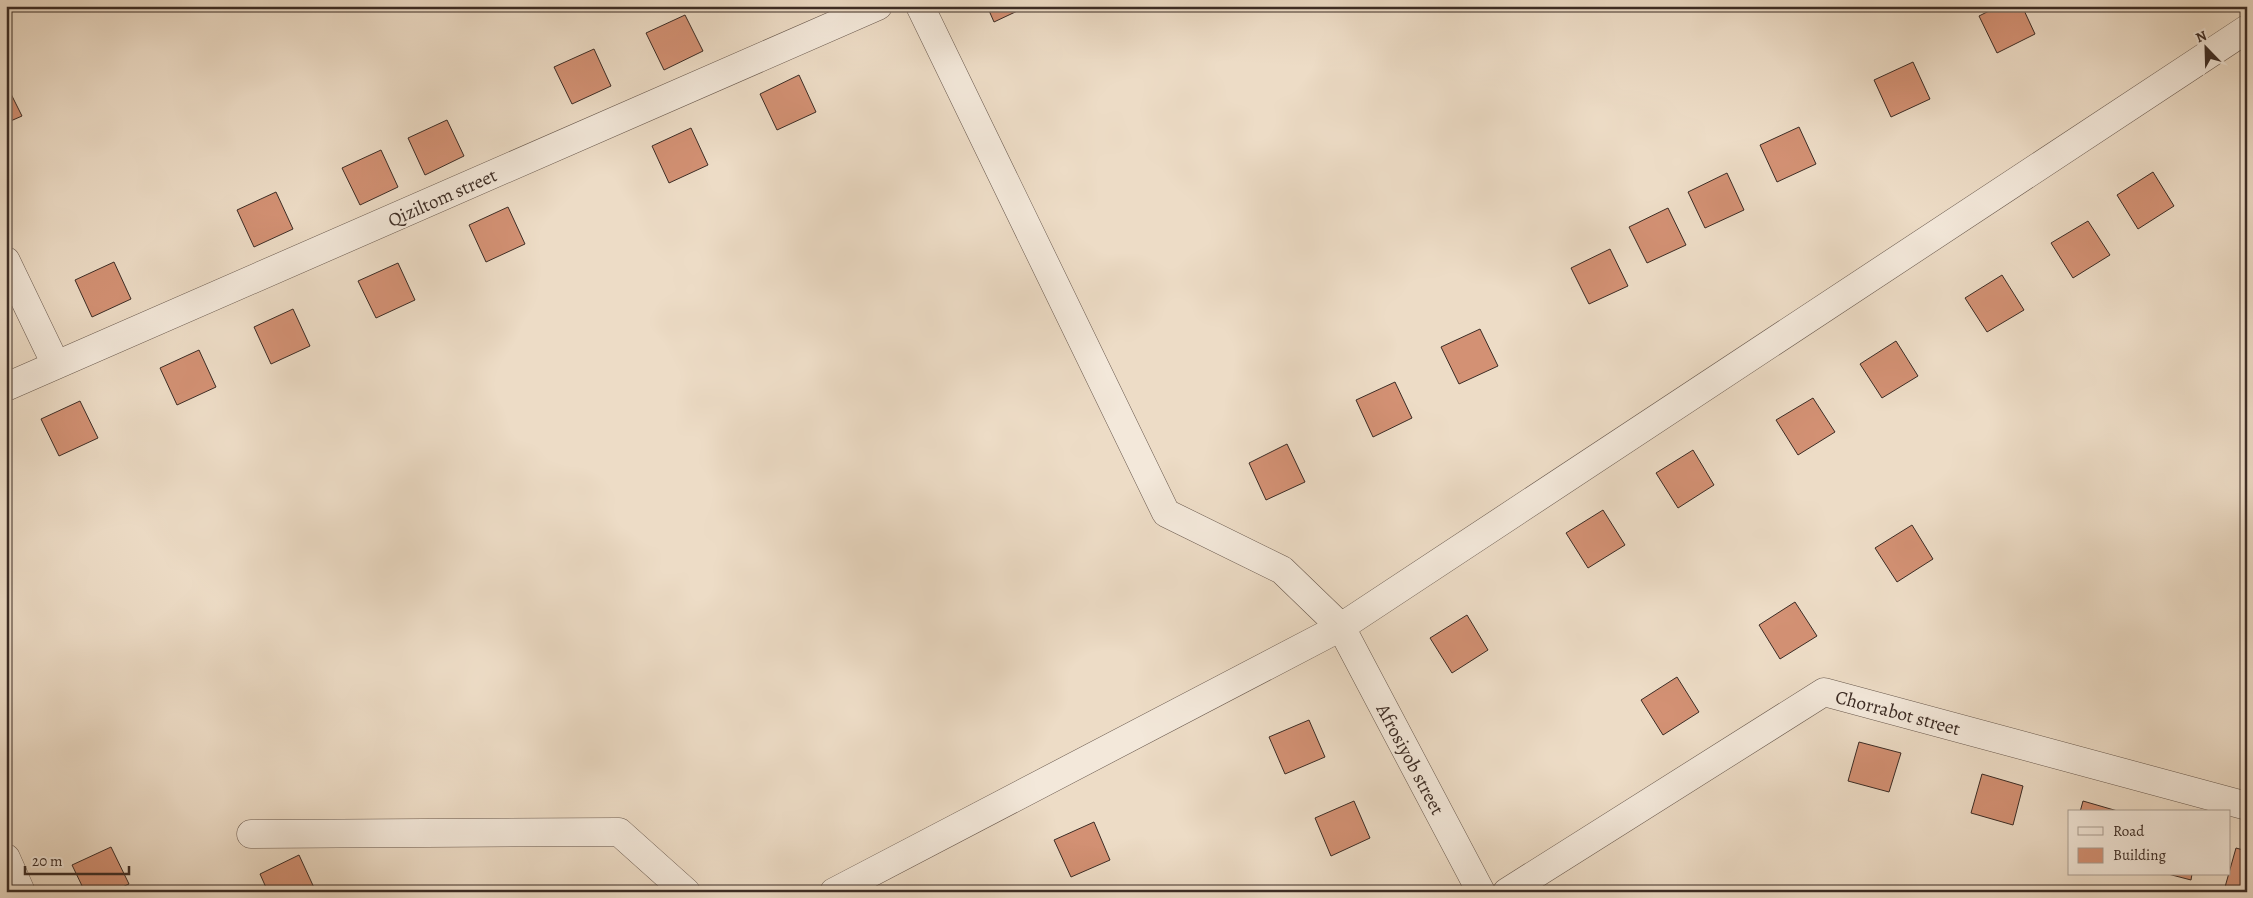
<svg xmlns="http://www.w3.org/2000/svg" width="2253" height="898" viewBox="0 0 2253 898" font-family="Alegreya,serif">
<style>
.building{fill:#d39174;stroke:#3c2c25}
.lines{fill:none;stroke-linecap:round;stroke-linejoin:round}
.minor-casing{stroke:#68584d;stroke-width:29}
.minor{stroke:#f3e8da;stroke-width:28}
.labels{text-anchor:middle;stroke-width:4;stroke-linejoin:round;paint-order:stroke}
.street-label{font-size:19px;fill:#3c2c25;stroke:#f3e8da}
</style>
<rect width="100%" height="100%" fill="#eddcc6"/>
<filter id="stains"><feTurbulence type="fractalNoise" baseFrequency=".004" numOctaves="4"/><feColorMatrix values="0 0 0 0 .2 0 0 0 0 .09 0 0 0 0 .02 0 0 0 .5 -.17"/></filter>
<radialGradient id="worn" r=".72"><stop offset=".6" stop-color="#630" stop-opacity="0"/><stop offset="1" stop-color="#630" stop-opacity=".3"/></radialGradient>
<path class="building" d="M987,6H1028L994,22Z
M1999,6H2022L2035,34L1997,53L1979,16Z
M685,15L703,51L664,70L646,33Z
M594,49L611,86L572,104L554,67Z
M1913,62L1930,99L1891,117L1874,80Z
M799,75L816,112L777,130L760,94Z
M6,84L22,116L6,123Z
M447,120L464,156L425,175L408,138Z
M1799,127L1816,164L1777,182L1760,145Z
M691,128L708,165L669,183L652,146Z
M381,150L398,187L360,205L342,168Z
M2153,172L2174,206L2138,229L2117,195Z
M1727,173L1744,210L1705,228L1688,192Z
M276,192L293,229L254,247L237,210Z
M508,207L525,244L486,262L469,225Z
M1668,208L1686,245L1647,263L1629,227Z
M2088,221L2110,255L2073,278L2051,243Z
M1610,249L1628,286L1589,304L1571,268Z
M114,262L131,299L92,317L75,280Z
M398,263L415,300L376,318L358,281Z
M2002,275L2024,310L1987,332L1965,298Z
M293,309L310,346L271,364L254,327Z
M1480,329L1498,366L1459,384L1441,347Z
M1896,341L1918,376L1882,398L1860,364Z
M199,350L216,387L177,405L160,368Z
M1395,382L1412,418L1373,437L1356,400Z
M1813,398L1835,432L1798,455L1776,420Z
M80,401L98,438L59,456L41,419Z
M1287,444L1305,482L1266,500L1249,463Z
M1693,450L1714,485L1678,508L1656,473Z
M1603,510L1625,545L1588,568L1566,533Z
M1912,525L1933,559L1897,582L1875,548Z
M1795,602L1817,636L1780,659L1759,625Z
M1467,615L1488,650L1452,673L1430,638Z
M1677,677L1699,712L1663,735L1641,700Z
M1309,720L1325,757L1285,774L1269,737Z
M1859,742L1901,753L1889,792L1848,781Z
M1982,774L2023,786L2013,825L1971,813Z
M1354,801L1370,838L1331,856L1315,818Z
M2083,801L2121,812H2080Z
M1094,822L1110,860L1071,877L1054,840Z
M111,847L129,884L111,892H85L72,865Z
M2236,848L2247,851V892L2225,887Z
M299,855L316,892H268L260,874Z
M2168,874H2192L2191,880Z"/>
<g class="lines">
<g class="minor-casing">
<path id="minor" d="M920,6L1166,513L1282,570L1341,627L1481,892
M6,261L56,365
M6,387L878,6
M251,834L619,832L686,892
M6,858L21,892
M834,892L1341,627L2247,29
M1507,892L1824,692L2247,806"/>
</g>
<use href="#minor" class="minor"/>
</g>
<g class="labels">
<g class="street-label">
<text transform="translate(442 197) rotate(-24)" y="7">Qiziltom street</text>
<text transform="translate(1898 712) rotate(15)" y="7">Chorrabot street</text>
<text transform="translate(1411 759) rotate(62)" y="7">Afrosiyob street</text>
</g>
</g>
<rect width="2253" height="898" fill="none" stroke="#eddcc6" stroke-width="25"/>
<rect x="8" y="8" width="2238" height="883" fill="none" stroke="#3c2c25" stroke-width="2.5"/>
<rect x="12" y="12" width="2228" height="873" fill="none" stroke="#3c2c25"/>
<rect x="2068" y="810" width="162" height="65" fill="#f3e8da" stroke="#aa9d92"/>
<rect x="2078" y="827" width="25" height="8" fill="#f3e8da" stroke="#aa9d92"/>
<text x="2113" y="836" font-size="15" fill="#3c2c25">Road</text>
<rect x="2078" y="848" width="25" height="15" fill="#d39174" stroke="#aa9d92"/>
<text x="2113" y="860" font-size="15" fill="#3c2c25">Building</text>
<g transform="translate(2206 48) rotate(337)" stroke="#f3e8da" stroke-width="4" paint-order="stroke">
<path d="M0-4L9 19L0 12L-9 19Z" fill="#3c2c25"/>
<text y="-8" font-size="14" font-weight="bold" text-anchor="middle" fill="#3c2c25">N</text>
</g>
<path d="M25 866v8h104v-8" fill="none" stroke="#3c2c25" stroke-width="2.5"/>
<text x="32" y="866" font-size="15" fill="#3c2c25" stroke="#f3e8da" stroke-width="4" paint-order="stroke">20 m</text>
<rect width="100%" height="100%" filter="url(#stains)"/>
<rect width="100%" height="100%" fill="url(#worn)"/>
</svg>
